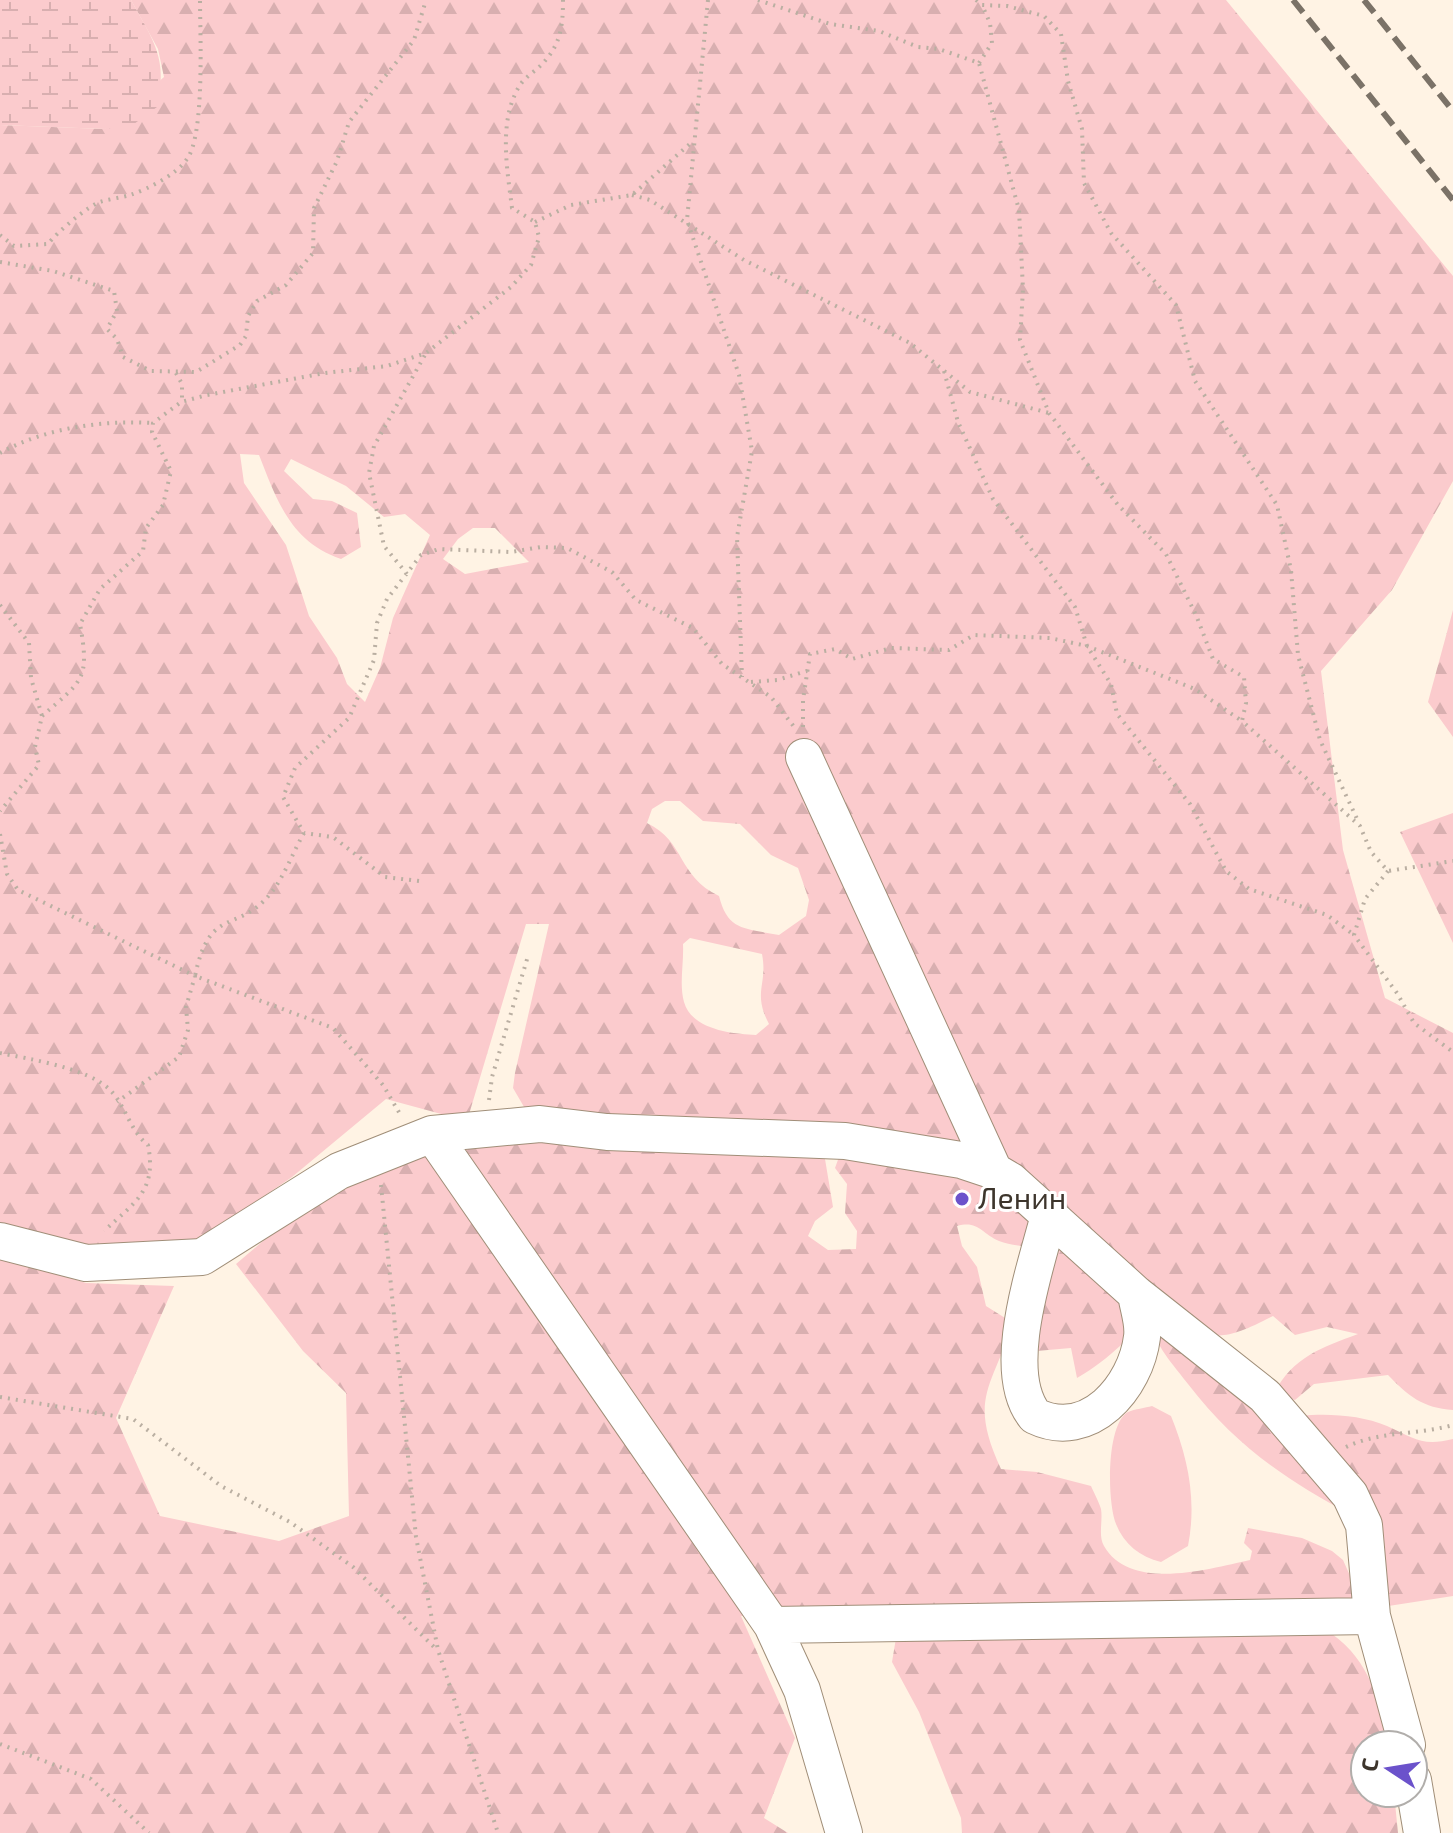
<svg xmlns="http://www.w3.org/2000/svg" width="1453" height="1833" viewBox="0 0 1453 1833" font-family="'Exo 2',sans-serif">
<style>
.forest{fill:url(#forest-firs);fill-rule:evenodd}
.wetland{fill:url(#wetland-marsh)}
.pitch{fill:#fbcbcd}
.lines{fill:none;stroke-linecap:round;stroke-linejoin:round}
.minor-casing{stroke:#a08e78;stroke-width:38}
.path{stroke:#baafa2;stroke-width:4;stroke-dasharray:2 6;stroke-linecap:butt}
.minor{stroke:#fff;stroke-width:36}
.rail{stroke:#7b7267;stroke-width:6;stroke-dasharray:16 8;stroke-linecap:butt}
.poi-dot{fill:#6b52cb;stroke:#fff;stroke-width:3}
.labels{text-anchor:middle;stroke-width:6;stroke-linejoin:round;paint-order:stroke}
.poi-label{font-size:30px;fill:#3d352c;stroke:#fff;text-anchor:start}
</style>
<defs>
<pattern id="forest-firs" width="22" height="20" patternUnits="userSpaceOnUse" patternTransform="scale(2)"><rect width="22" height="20" fill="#fbcbcd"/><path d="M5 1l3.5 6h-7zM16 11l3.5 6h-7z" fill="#d8afb0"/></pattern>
<pattern id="wetland-marsh" width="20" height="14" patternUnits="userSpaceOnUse" patternTransform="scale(2)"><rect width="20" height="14" fill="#fbcbcd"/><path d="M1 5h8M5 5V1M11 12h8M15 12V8" fill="none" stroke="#d8afb0"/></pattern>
</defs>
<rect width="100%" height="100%" fill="#fff3e4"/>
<path class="forest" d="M131,0H1226L1453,276V481L1392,590L1321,671L1343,850L1385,998L1453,1033V1410C1423,1408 1408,1396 1388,1375L1314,1384L1295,1400L1274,1394C1292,1357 1323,1347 1358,1334L1327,1327L1295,1335L1273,1316C1213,1347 1211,1339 1156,1305C1132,1336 1111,1358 1077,1378L1071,1348L1025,1352L1051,1231L1007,1174L527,1112L513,1088L515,1073L549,924H526L467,1121L386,1099L292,1177L197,1242L86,1244L0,1226V125L105,129L164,77L158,49ZM240,454L259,455C277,501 291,542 341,559L361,547L357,513L332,501L313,499L284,471L291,459L346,486L384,517L405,514L430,535L393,618L380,668L365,702L347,684L337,658L309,616L286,545L244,483ZM473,528H495L529,562L465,574L443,559L458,539ZM665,801H680L703,821L740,824L771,855L798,868L809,900L806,916L779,935C746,928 728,932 719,896C677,876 686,842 647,823L652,809ZM690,938L762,954C768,985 752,992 769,1024L756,1035C733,1034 692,1030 684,1002C679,984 684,963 683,944Z
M1453,610V737L1428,702Z
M1453,813V943L1400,832Z
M490,1132L823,1147L833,1207L815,1221L808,1236L828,1250L856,1249L857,1231L845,1213L847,1184L835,1168L839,1157L955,1169L1047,1220L1039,1248C1026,1246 1011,1246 999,1241C981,1233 978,1220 957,1226L962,1246L977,1267L986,1306L1013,1323C992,1388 968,1398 1001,1469L1037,1472L1091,1486C1094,1493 1099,1502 1101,1509C1103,1521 1098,1536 1104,1546C1130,1592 1209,1569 1250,1560L1252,1551L1244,1543L1248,1528L1302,1538L1332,1551L1343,1560L1351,1578L1359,1609L741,1616L795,1738L764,1818L788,1833H0V1256L86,1283L174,1286L116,1418L160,1516L279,1541L349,1516L346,1393L303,1351L236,1264L318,1194Z
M1147,1311L1300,1416C1327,1413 1361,1415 1387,1426C1414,1438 1422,1447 1453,1439V1596L1382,1607L1350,1514C1284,1479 1234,1444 1188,1384C1165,1354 1157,1349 1147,1311Z
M1332,1634C1370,1661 1380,1702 1389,1745H1365V1793H1394L1398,1833H962L961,1818L919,1712L892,1662L896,1638Z"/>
<path class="wetland" d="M0,0H131C154,42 168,58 157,107L134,124L105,129L0,125Z"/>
<path class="pitch" d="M1152,1406L1171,1416C1188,1458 1197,1500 1188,1546L1161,1562C1140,1557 1124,1544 1116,1524C1107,1502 1106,1424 1128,1412C1135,1409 1145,1408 1152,1406Z"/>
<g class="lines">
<g class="minor-casing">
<path id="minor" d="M804,757L994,1171
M432,1134L772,1625L1372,1616
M1048,1219C1035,1269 999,1372 1035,1416C1089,1442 1136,1387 1142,1337C1144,1323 1138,1308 1136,1294
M0,1241L86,1263L202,1257L339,1171L432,1134L540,1124L607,1132L845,1141L961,1160L994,1171L1011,1181L1136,1294L1265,1396L1350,1495L1364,1525L1372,1616L1407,1745
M772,1625L802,1690L844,1833
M1413,1780L1422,1833"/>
</g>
<path class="path" d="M708,0L687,220L739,375L752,451L737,537L742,677
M758,0L830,24L879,31L918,47L939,49L979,63L1019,210L1023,289L1020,340L1049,413L1118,505L1166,554L1196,615L1213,659L1244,677L1246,703L1242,721L1360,826L1371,852L1388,871L1453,861
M976,0L982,5L1007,6L1044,16L1061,34L1068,81L1082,129L1084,183L1111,233L1176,305L1195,381L1277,505L1291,570L1298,655L1320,740L1358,821
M979,63L992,43L990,23L982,5
M632,195L650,200L744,260L910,343L970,392L1049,413
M535,222L571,205L632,195L692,142
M0,235L14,246L48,244C55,234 89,205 100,202C109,199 120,198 130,195C148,189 176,175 187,159C205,135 200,33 200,0
M0,262L53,271L114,291L117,311L107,329L117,339L123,357L151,371L196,372L240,345L246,336L248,316L257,301L286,285L313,253L314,208L337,161L349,122L414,40L426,0
M944,371L958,422L993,499L1075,607L1087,646L1111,684L1117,714L1190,804L1226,871L1249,889L1327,915L1354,935
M176,373L182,384V401
M0,453C45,428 102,420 152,423
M407,574L384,546L369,473L374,446L426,353
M0,605L29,643L31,678L42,716L35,747L39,765L0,811
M751,682L777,680L807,671
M42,716C83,680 90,680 80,624L100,589L143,551L146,528L163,505L171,471L152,432L153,423L181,402L207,395L325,373L387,366L426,353L511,287L531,265L539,237L535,222L512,208C507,168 498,120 520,85C526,76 536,71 543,63C561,44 563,25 563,0
M803,727V700L810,654L835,649L852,659L891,648L949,650L974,635L1050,638L1087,646L1195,689L1242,721
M304,833C293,852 284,877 271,893C237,935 210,904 195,976L333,1028L383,1085L400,1114
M0,834L7,874L18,890L195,976L186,1007L188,1030L179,1057L117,1102
M1388,871L1365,899L1354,935L1397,993L1414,1023L1453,1052
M419,881L385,877L333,837L304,833L283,797L295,768L349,718L374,660L377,623L387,599L421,555L439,549L511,552L541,547L567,548L612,572L636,600L693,628L722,664L771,697L795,728
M0,1053C29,1059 87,1068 109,1089C126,1105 129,1130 148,1145C157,1191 135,1202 104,1231
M489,1100L492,1077L528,956
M381,1185L416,1537L438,1650L498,1833
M0,1397L133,1419L221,1486L290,1522L353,1567L436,1649
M1346,1447C1379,1431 1418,1435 1453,1425
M0,1744L91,1779L149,1833"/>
<use href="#minor" class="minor"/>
<path class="rail" d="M1293,0L1453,200
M1364,0L1453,111"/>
</g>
<circle class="poi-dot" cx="962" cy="1199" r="8"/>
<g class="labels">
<g class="poi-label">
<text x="978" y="1209">Ленин</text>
</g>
</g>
<g transform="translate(1389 1769) rotate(282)"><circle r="38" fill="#ffffff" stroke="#b1aeab" stroke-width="2"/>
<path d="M0-6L14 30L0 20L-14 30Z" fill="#6b52cb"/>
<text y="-12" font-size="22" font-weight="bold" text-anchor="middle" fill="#3d352c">С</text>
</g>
</svg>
